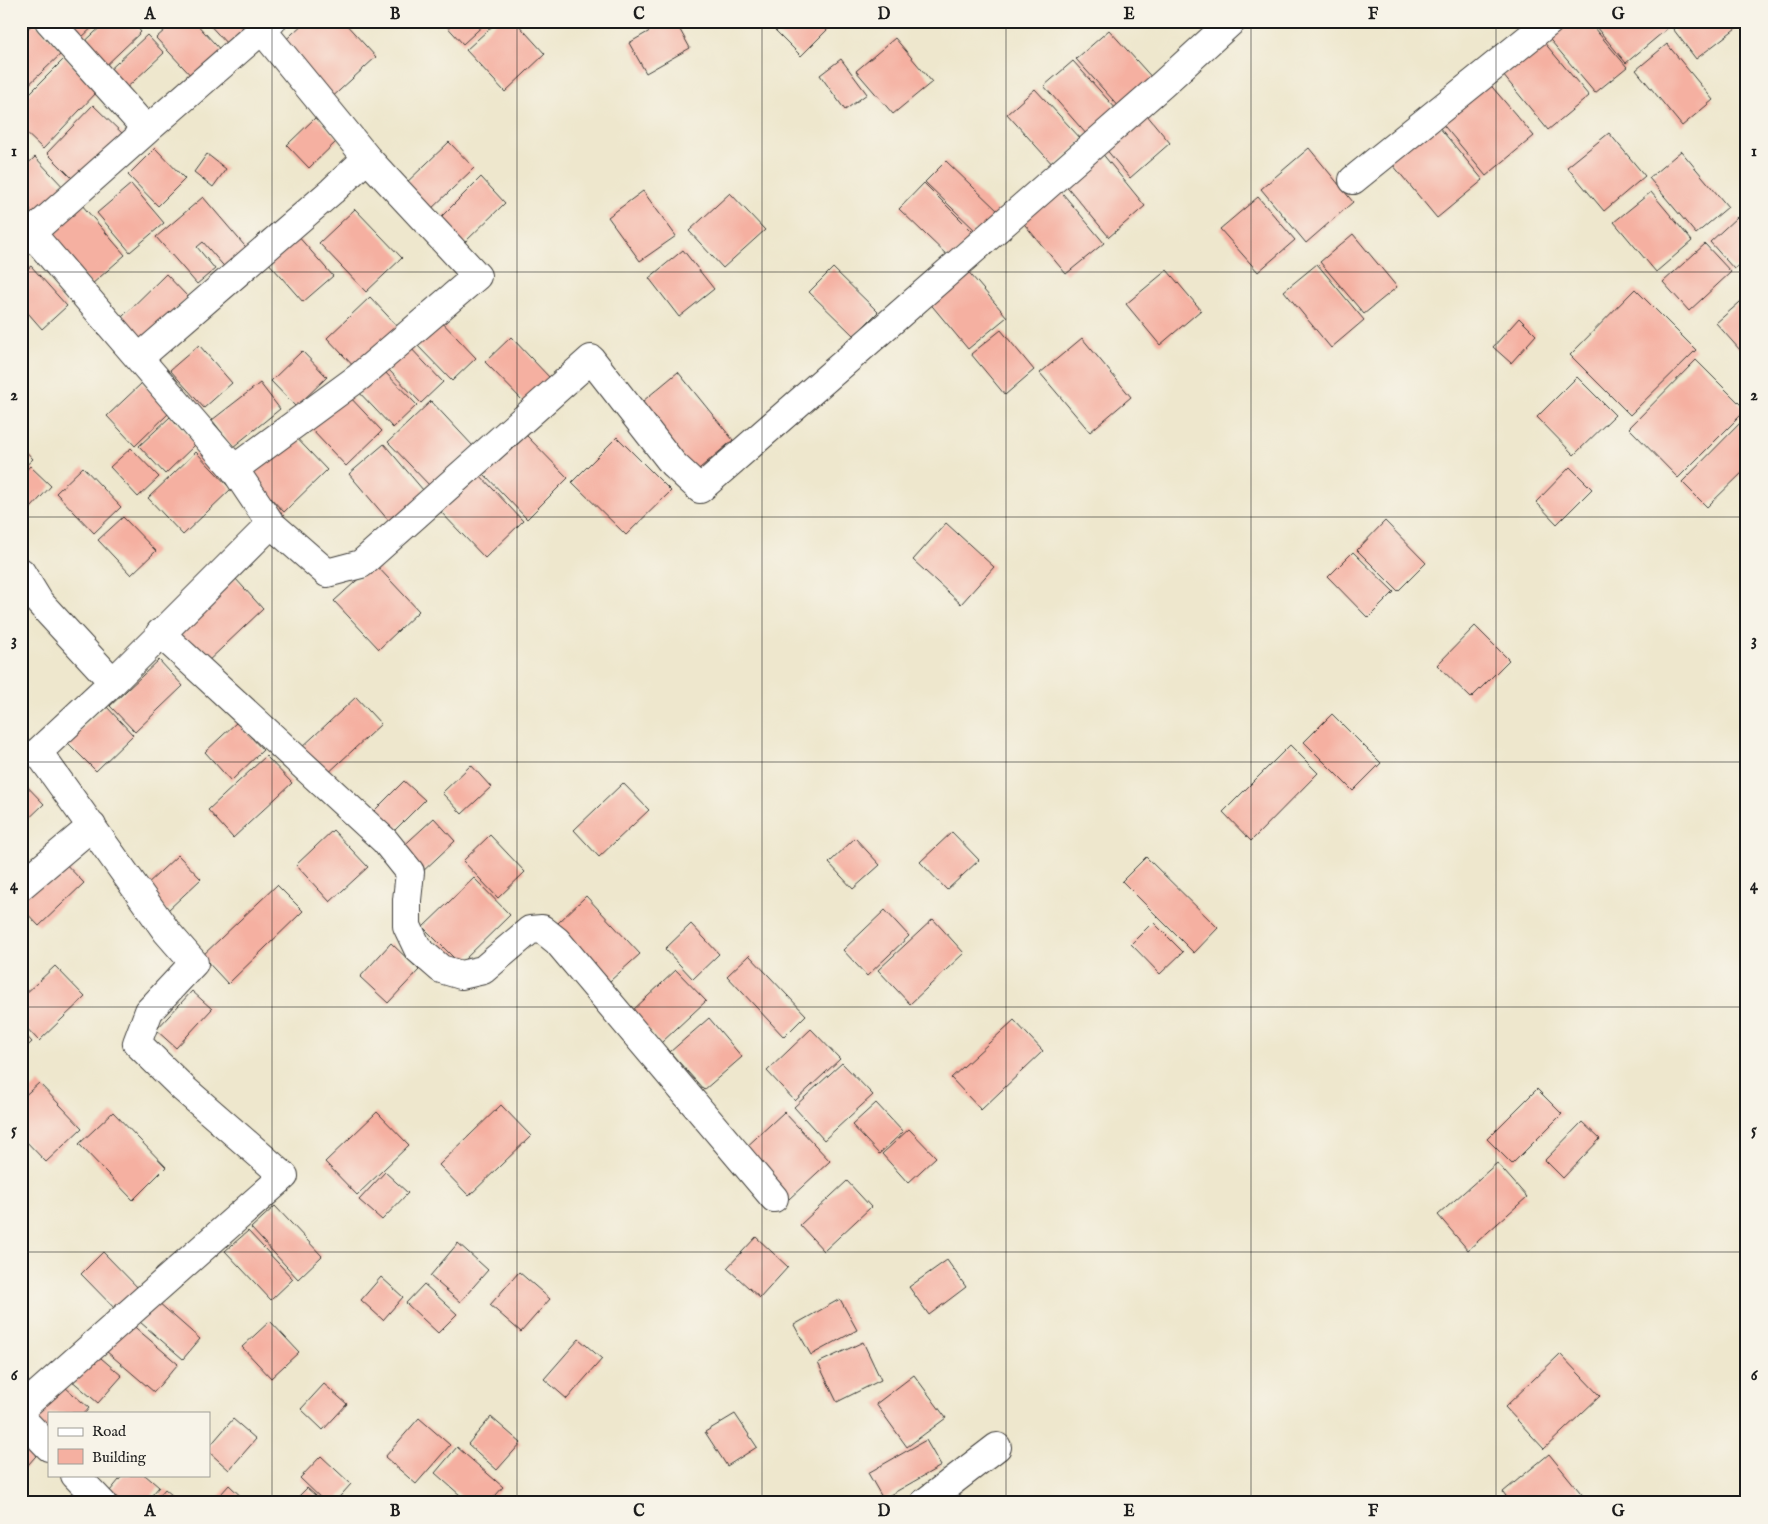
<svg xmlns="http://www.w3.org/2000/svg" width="1768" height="1524" viewBox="0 0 1768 1524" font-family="'IM FELL English',serif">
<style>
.building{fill:#f5b0a1}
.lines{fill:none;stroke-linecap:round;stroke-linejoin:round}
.minor-casing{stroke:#3c3a37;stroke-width:30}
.minor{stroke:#fff;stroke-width:28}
.grid{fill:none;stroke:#1c1c1c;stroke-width:1;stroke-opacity:0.55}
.neatline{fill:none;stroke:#1c1c1c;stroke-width:2}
.grid-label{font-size:16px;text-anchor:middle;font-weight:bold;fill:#1c1c1c}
</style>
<rect width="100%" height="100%" fill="#f7f3e8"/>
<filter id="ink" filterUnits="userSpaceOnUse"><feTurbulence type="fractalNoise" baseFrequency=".02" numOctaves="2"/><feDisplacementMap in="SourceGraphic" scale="10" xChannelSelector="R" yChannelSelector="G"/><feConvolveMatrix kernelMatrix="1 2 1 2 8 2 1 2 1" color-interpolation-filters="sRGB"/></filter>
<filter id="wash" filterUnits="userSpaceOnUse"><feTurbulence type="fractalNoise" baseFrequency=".0096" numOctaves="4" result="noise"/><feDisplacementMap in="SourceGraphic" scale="20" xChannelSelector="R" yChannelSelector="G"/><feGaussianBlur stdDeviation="1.12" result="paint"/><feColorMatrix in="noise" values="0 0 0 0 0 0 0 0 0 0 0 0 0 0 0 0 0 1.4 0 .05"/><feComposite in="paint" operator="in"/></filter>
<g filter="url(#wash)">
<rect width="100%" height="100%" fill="#eee7cd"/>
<g id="blocks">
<path class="building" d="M61,21H99L79,40Z
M107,21H132L141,32L100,71L78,48Z
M175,21H194L225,55L196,81L156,38Z
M206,21H254L228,45Z
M306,21H343L376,57L328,101L278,47Z
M442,21H488L463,44Z
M498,21H515L545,54L505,92L466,50Z
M667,21H675L690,48L646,73L629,43Z
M766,21H826L831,26L801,56Z
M1562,21H1588L1627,67L1595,93L1546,35Z
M1591,21H1662L1668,28L1626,63Z
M1667,21H1737L1740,25L1696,59Z
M34,23L63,52L21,92V35Z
M1109,30L1155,81L1122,110L1076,59Z
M147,35L164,53L120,94L103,76Z
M895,38L932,82L893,114L856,71Z
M1543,41L1589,96L1548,130L1503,75Z
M1667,44L1713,100L1682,126L1636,70Z
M65,58L98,91L43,149L21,128V102Z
M841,59L867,94L845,110L820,75Z
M1073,61L1117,110L1088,136L1044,86Z
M1487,81L1534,136L1486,176L1440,121Z
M1035,89L1082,140L1054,166L1007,114Z
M93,105L126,137L79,185L47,153Z
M1146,114L1170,143L1130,178L1105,148Z
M316,117L338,140L309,168L287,145Z
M1434,121L1483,180L1437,218L1388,159Z
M1609,133L1645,176L1604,211L1567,167Z
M449,142L474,168L428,212L403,186Z
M21,145L28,152L21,159Z
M155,148L185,179L158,206L128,175Z
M1309,148L1353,202L1306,243L1261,189Z
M1681,151L1728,207L1696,234L1649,178Z
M1101,152L1145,206L1109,237L1064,183Z
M207,154L226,169L213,187L194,172Z
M35,157L67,191L39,218L21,200V170Z
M946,161L1000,213L979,234L925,182Z
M481,177L505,203L461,246L437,221Z
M924,183L975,234L951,259L899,209Z
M131,184L164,223L130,252L97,213Z
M1058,188L1104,243L1066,274L1020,219Z
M643,191L676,236L640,261L608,217Z
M1651,192L1692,241L1656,272L1614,222Z
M730,193L765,230L723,268L689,231Z
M75,197L125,255L91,285L40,227Z
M203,197L250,252L228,271L203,242L197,247L215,269L197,284L156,237Z
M1258,197L1295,240L1258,272L1220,229Z
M21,206L38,221L21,238Z
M355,209L402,258L366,292L319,243Z
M1737,217L1747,227V258L1734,269L1710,242Z
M1353,234L1397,287L1364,314L1320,262Z
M297,235L333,276L303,302L267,261Z
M1705,244L1731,272L1689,311L1663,282Z
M683,250L714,289L679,317L649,278Z
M1317,264L1364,320L1331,348L1284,291Z
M31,266L67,306L42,329L21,305V274Z
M833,268L878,312L854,336L809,292Z
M966,269L1007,317L968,349L928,301Z
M1167,270L1201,310L1160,345L1126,304Z
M166,274L188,297L143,342L120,319Z
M1635,289L1696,350L1630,415L1570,355Z
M1747,296V343L1740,350L1716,323Z
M370,297L401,330L358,371L327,338Z
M1519,318L1536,335L1511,363L1493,347Z
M439,319L476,358L452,381L415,343Z
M1001,330L1034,370L1005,395L971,354Z
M511,337L551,379L526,404L485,362Z
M1082,338L1131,397L1090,432L1040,373Z
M407,344L443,382L421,403L385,366Z
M199,345L232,383L204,408L170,370Z
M302,351L327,377L296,407L271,381Z
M1696,360L1746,410L1678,478L1629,428Z
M380,367L417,405L393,428L356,389Z
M678,372L733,440L693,474L637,406Z
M1577,377L1615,415L1574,455L1537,417Z
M142,383L170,412L135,446L107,416Z
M260,383L280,409L233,447L212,420Z
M347,394L382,431L346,466L311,429Z
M431,401L474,447L431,487L388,442Z
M1747,416V468L1707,507L1682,482Z
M170,417L196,444L165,474L139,446Z
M290,431L327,470L284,512L247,473Z
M525,434L568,478L527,519L484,474Z
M617,437L671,491L626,535L572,482Z
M384,444L429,497L394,527L349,474Z
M21,446L33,459L21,470Z
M131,448L159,477L138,497L110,467Z
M196,452L231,489L183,535L148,498Z
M30,466L51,486L21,519V476Z
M83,467L121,507L94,533L56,493Z
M1570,467L1592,489L1557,524L1536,502Z
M478,473L523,521L485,558L439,510Z
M123,517L156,551L131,575L98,540Z
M1385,521L1426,563L1398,591L1357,550Z
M946,523L994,567L961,604L913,560Z
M1353,552L1394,592L1368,618L1328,577Z
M375,564L419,611L379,649L334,601Z
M235,578L263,609L204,665L175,634Z
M1475,626L1509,660L1471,698L1437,665Z
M159,660L183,686L135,732L110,706Z
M356,697L381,724L325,776L300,749Z
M106,706L133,735L96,771L68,743Z
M1332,714L1381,763L1353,791L1304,742Z
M237,722L263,750L231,781L205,752Z
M1290,745L1318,773L1251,841L1223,812Z
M266,756L292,783L233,838L208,810Z
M471,765L491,787L462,814L442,793Z
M21,780L44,804L21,826Z
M404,781L425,800L388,837L368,817Z
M623,783L649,810L599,857L574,830Z
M434,818L455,841L420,874L398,851Z
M333,830L368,867L330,902L296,865Z
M952,832L979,860L947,890L920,862Z
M490,835L525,872L498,898L463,861Z
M855,838L880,865L853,889L829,863Z
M178,855L201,879L167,911L144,887Z
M59,857L84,883L39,926L21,907V893Z
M1146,857L1218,928L1194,953L1122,881Z
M474,878L510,915L460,964L423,927Z
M277,885L303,911L228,984L202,956Z
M586,896L640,954L610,981L557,924Z
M885,910L909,936L867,976L843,950Z
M933,919L964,953L910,1004L878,970Z
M1153,922L1183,952L1160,974L1131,944Z
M691,924L719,954L693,979L665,949Z
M391,943L419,970L388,1003L360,977Z
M749,955L806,1015L784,1037L727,976Z
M55,966L85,997L39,1041L21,1022V998Z
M676,970L706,1001L661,1043L632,1011Z
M192,991L212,1009L176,1048L156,1030Z
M709,1018L742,1057L704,1090L670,1052Z
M1014,1020L1043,1051L981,1110L951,1078Z
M811,1029L840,1059L795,1101L767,1071Z
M21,1030L32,1042L21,1052Z
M842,1063L873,1095L824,1140L794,1107Z
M39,1083L82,1128L46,1162L21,1136V1099Z
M1537,1089L1562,1114L1512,1164L1487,1139Z
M876,1103L903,1132L879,1154L852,1125Z
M501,1105L531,1136L469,1196L439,1165Z
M113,1112L166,1167L133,1200L79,1144Z
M377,1112L409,1145L357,1195L325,1162Z
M784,1112L830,1161L789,1199L743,1150Z
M1582,1122L1600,1139L1563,1178L1545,1160Z
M909,1129L936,1157L908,1183L882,1154Z
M1497,1163L1527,1197L1468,1250L1438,1215Z
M385,1172L408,1193L382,1220L359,1200Z
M847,1181L871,1207L824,1251L800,1225Z
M275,1206L322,1256L298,1279L251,1228Z
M248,1231L293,1279L271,1300L225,1251Z
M756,1237L788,1267L760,1298L727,1268Z
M458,1243L488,1270L460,1302L430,1276Z
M103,1252L144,1294L122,1316L81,1274Z
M947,1260L966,1287L929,1315L909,1287Z
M519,1272L550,1299L521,1332L490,1305Z
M381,1277L403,1297L383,1320L361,1300Z
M424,1284L457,1314L438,1333L406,1303Z
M840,1299L857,1330L811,1355L794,1325Z
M158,1302L200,1339L183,1359L140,1322Z
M270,1321L299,1352L271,1378L242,1347Z
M130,1323L178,1364L154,1392L106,1351Z
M579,1339L602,1359L567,1399L544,1379Z
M863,1342L881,1380L837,1402L818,1363Z
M94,1352L122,1376L98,1403L70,1379Z
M1560,1354L1600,1396L1544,1449L1505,1407Z
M21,1374L34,1387L21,1400Z
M914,1375L946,1418L907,1447L876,1404Z
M58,1381L89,1408L85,1413H49V1433L28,1415Z
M324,1384L347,1404L323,1430L301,1409Z
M735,1414L757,1447L727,1466L705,1432Z
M491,1417L521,1443L497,1470L468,1444Z
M419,1418L450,1445L416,1484L385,1457Z
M233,1419L256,1439L229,1470L209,1452V1447Z
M21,1431L42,1449L21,1473Z
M926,1440L941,1466L883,1499L868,1473Z
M457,1447L503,1487L489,1503H469L435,1473Z
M1549,1454L1589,1503H1511L1503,1492Z
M321,1456L351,1484L334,1503H326L300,1478Z
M123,1475H145L159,1487L145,1503H123L110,1491Z
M229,1485L248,1503H213Z
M307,1488L324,1503H292Z
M165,1489L181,1503H153Z"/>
</g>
</g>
<g filter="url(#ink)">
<use href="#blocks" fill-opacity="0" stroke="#3c3a37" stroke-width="1"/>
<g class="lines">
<g class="minor-casing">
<path id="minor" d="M49,21L147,130L272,21
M1353,180L1550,21
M32,234L234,469L271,524
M21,242L147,130
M139,358L332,191L367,158L262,30
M234,469L359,377L477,276L367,158
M21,572L40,603L113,682
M160,633L385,841L410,872L407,900V926L418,949L441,969L461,975L483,970L530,930L542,929L557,941L774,1198
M21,886L92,826
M21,1409L284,1176L184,1089L137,1043L149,1011L194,963L167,932L38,752L113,682L271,524L327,573L361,564L591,359L673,464L700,489L1163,84L1232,21
M21,1418L49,1447
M75,1475L102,1503
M924,1503L997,1447"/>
</g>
<use href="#minor" class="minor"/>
</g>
</g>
<path class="grid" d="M272,21V1503M517,21V1503M762,21V1503M1006,21V1503M1251,21V1503M1496,21V1503M21,272H1747M21,517H1747M21,762H1747M21,1007H1747M21,1252H1747"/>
<rect width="1768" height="1524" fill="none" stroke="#f7f3e8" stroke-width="55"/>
<rect x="48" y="1412" width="162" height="65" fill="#f7f3e8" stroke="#9f9d96"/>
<rect x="58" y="1428" width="25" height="8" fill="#ffffff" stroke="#9f9d96"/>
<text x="92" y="1436" font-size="15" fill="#1c1c1c">Road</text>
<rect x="58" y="1449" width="25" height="15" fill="#f5b0a1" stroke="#9f9d96"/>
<text x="92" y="1462" font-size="15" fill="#1c1c1c">Building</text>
<rect x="28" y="28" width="1712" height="1468" class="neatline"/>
<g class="grid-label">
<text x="150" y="19">A</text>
<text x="395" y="19">B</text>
<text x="639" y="19">C</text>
<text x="884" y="19">D</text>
<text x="1129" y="19">E</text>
<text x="1373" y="19">F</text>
<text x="1618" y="19">G</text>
<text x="14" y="156">1</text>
<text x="1754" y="156">1</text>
<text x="14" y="400">2</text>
<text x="1754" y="400">2</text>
<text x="14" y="645">3</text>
<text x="1754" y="645">3</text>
<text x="14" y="890">4</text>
<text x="1754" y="890">4</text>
<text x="14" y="1135">5</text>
<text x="1754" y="1135">5</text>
<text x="14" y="1380">6</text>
<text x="1754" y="1380">6</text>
<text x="150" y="1516">A</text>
<text x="395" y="1516">B</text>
<text x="639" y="1516">C</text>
<text x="884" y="1516">D</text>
<text x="1129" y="1516">E</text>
<text x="1373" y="1516">F</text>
<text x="1618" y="1516">G</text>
</g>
</svg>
